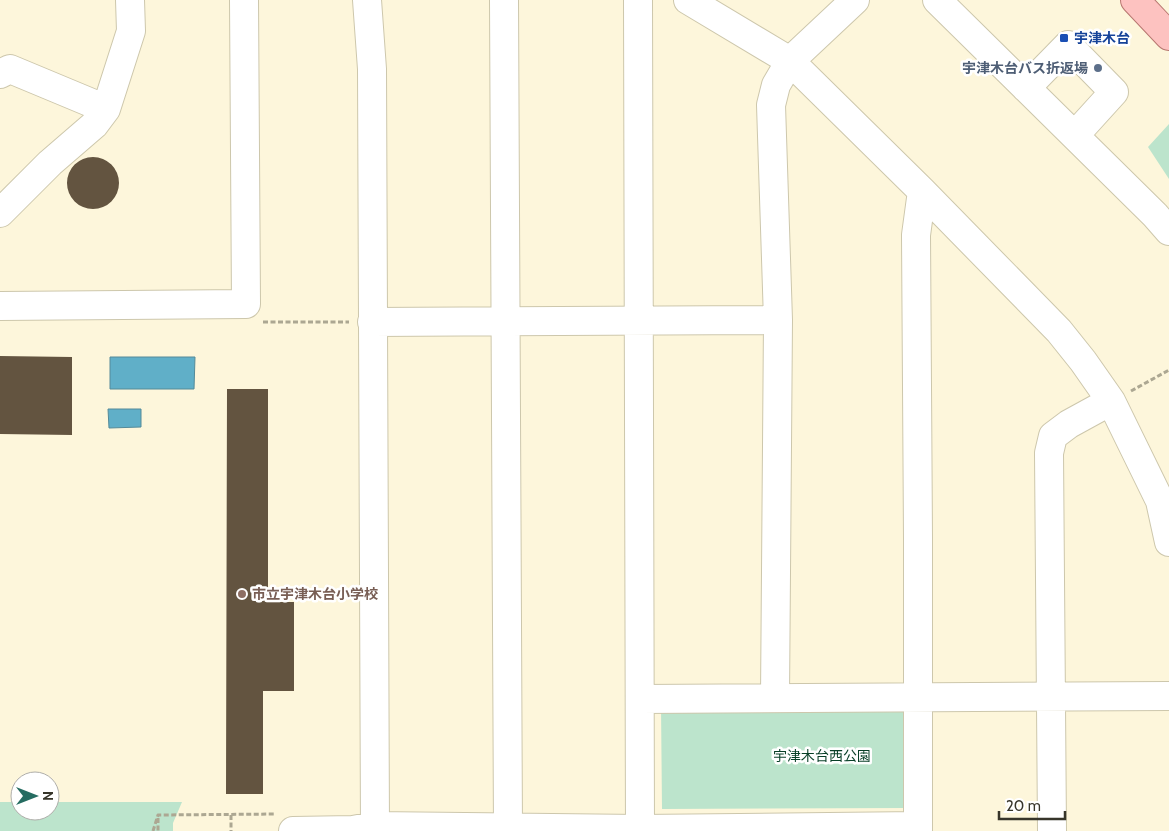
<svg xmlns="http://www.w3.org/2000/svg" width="1169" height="831" viewBox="0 0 1169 831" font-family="Cabin,'Noto Sans JP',sans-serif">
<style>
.green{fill:#bce4cc}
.water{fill:#60afc8;stroke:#548a99}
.building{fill:#635440}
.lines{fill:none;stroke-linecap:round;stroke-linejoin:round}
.minor-casing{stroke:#cdc7ac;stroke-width:30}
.major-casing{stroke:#b77770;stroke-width:30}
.path{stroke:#aca792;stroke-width:3;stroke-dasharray:5 2.5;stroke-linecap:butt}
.minor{stroke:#fff;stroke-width:28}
.major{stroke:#fdc2c0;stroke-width:28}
.transit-dot{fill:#1a4fb4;stroke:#fff;stroke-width:2}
.service-dot{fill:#5c6f8a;stroke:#fff;stroke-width:2}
.education-dot{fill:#8d6e63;stroke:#fff;stroke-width:2}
.labels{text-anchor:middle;stroke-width:5;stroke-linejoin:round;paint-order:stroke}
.transit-label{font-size:14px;font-weight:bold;fill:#164399;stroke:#fff;text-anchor:start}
.service-label{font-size:14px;font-weight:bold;fill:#4e5e75;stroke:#fff;text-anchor:end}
.education-label{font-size:14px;font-weight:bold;fill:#785e54;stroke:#fff;text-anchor:start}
.park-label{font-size:14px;fill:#073e26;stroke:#fff}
</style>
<rect width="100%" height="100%" fill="#fdf6db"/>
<path class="green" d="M1169,124V179L1148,147Z
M909,703L908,808L662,809L661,706Z
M0,802H20V811H50V802H182L173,823V831H0Z"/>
<path class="water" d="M110,357H195L194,389H110Z
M108,409H141V427L109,428Z"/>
<path class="building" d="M67 183a26 26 0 1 1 52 0a26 26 0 1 1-52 0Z
M0,356L72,357V435L0,434Z
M227,389H268V602H294V691H263V794H226Z"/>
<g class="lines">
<g class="minor-casing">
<path id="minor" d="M367,0L372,69L375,831
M504,0L508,831
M638,0L640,831
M688,0L790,61L922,191L1059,331L1083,361L1111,401L1160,501L1169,542
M937,0L1155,215L1169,231
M0,74L10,69L106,109
M1026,88L1068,45L1114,92L1075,135
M0,213L50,163L94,125L106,109L131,31L130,0
M0,306L246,304L244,0
M372,322L778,320
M775,698L778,320L771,105L776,85L790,61L855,0
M641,699L1169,696
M293,831L353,830L374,826L640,829L918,826
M918,831V538L916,235L922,191
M1052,831L1049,453L1053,436L1069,424L1111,401"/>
</g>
<g class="major-casing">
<path id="major" d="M1135,0L1169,36"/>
</g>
<path class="path" d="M263,322H349
M1131,391L1169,370
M231,815V831
M158,818V831
M153,831L158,815L276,814"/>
<use href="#minor" class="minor"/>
<use href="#major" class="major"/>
</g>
<rect class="transit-dot" x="1059" y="33" width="10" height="10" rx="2.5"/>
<circle class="service-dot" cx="1098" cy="68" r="5"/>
<circle class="education-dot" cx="242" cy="594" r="5"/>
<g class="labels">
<g class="transit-label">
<text x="1074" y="43">宇津木台</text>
</g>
<g class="service-label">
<text x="1088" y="73">宇津木台バス折返場</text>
</g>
<g class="education-label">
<text x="252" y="599">市立宇津木台小学校</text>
</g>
<g class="park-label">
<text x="822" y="761">宇津木台西公園</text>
</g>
</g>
<g transform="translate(35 796) rotate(90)"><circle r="24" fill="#ffffff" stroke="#afaeaa"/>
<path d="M0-4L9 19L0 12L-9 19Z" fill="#256c61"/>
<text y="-8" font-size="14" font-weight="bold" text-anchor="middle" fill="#37352a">N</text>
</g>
<path d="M999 811v8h66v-8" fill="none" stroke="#37352a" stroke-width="2.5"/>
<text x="1006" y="811" font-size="15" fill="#37352a" stroke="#ffffff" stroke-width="4" paint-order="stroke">20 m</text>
</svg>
